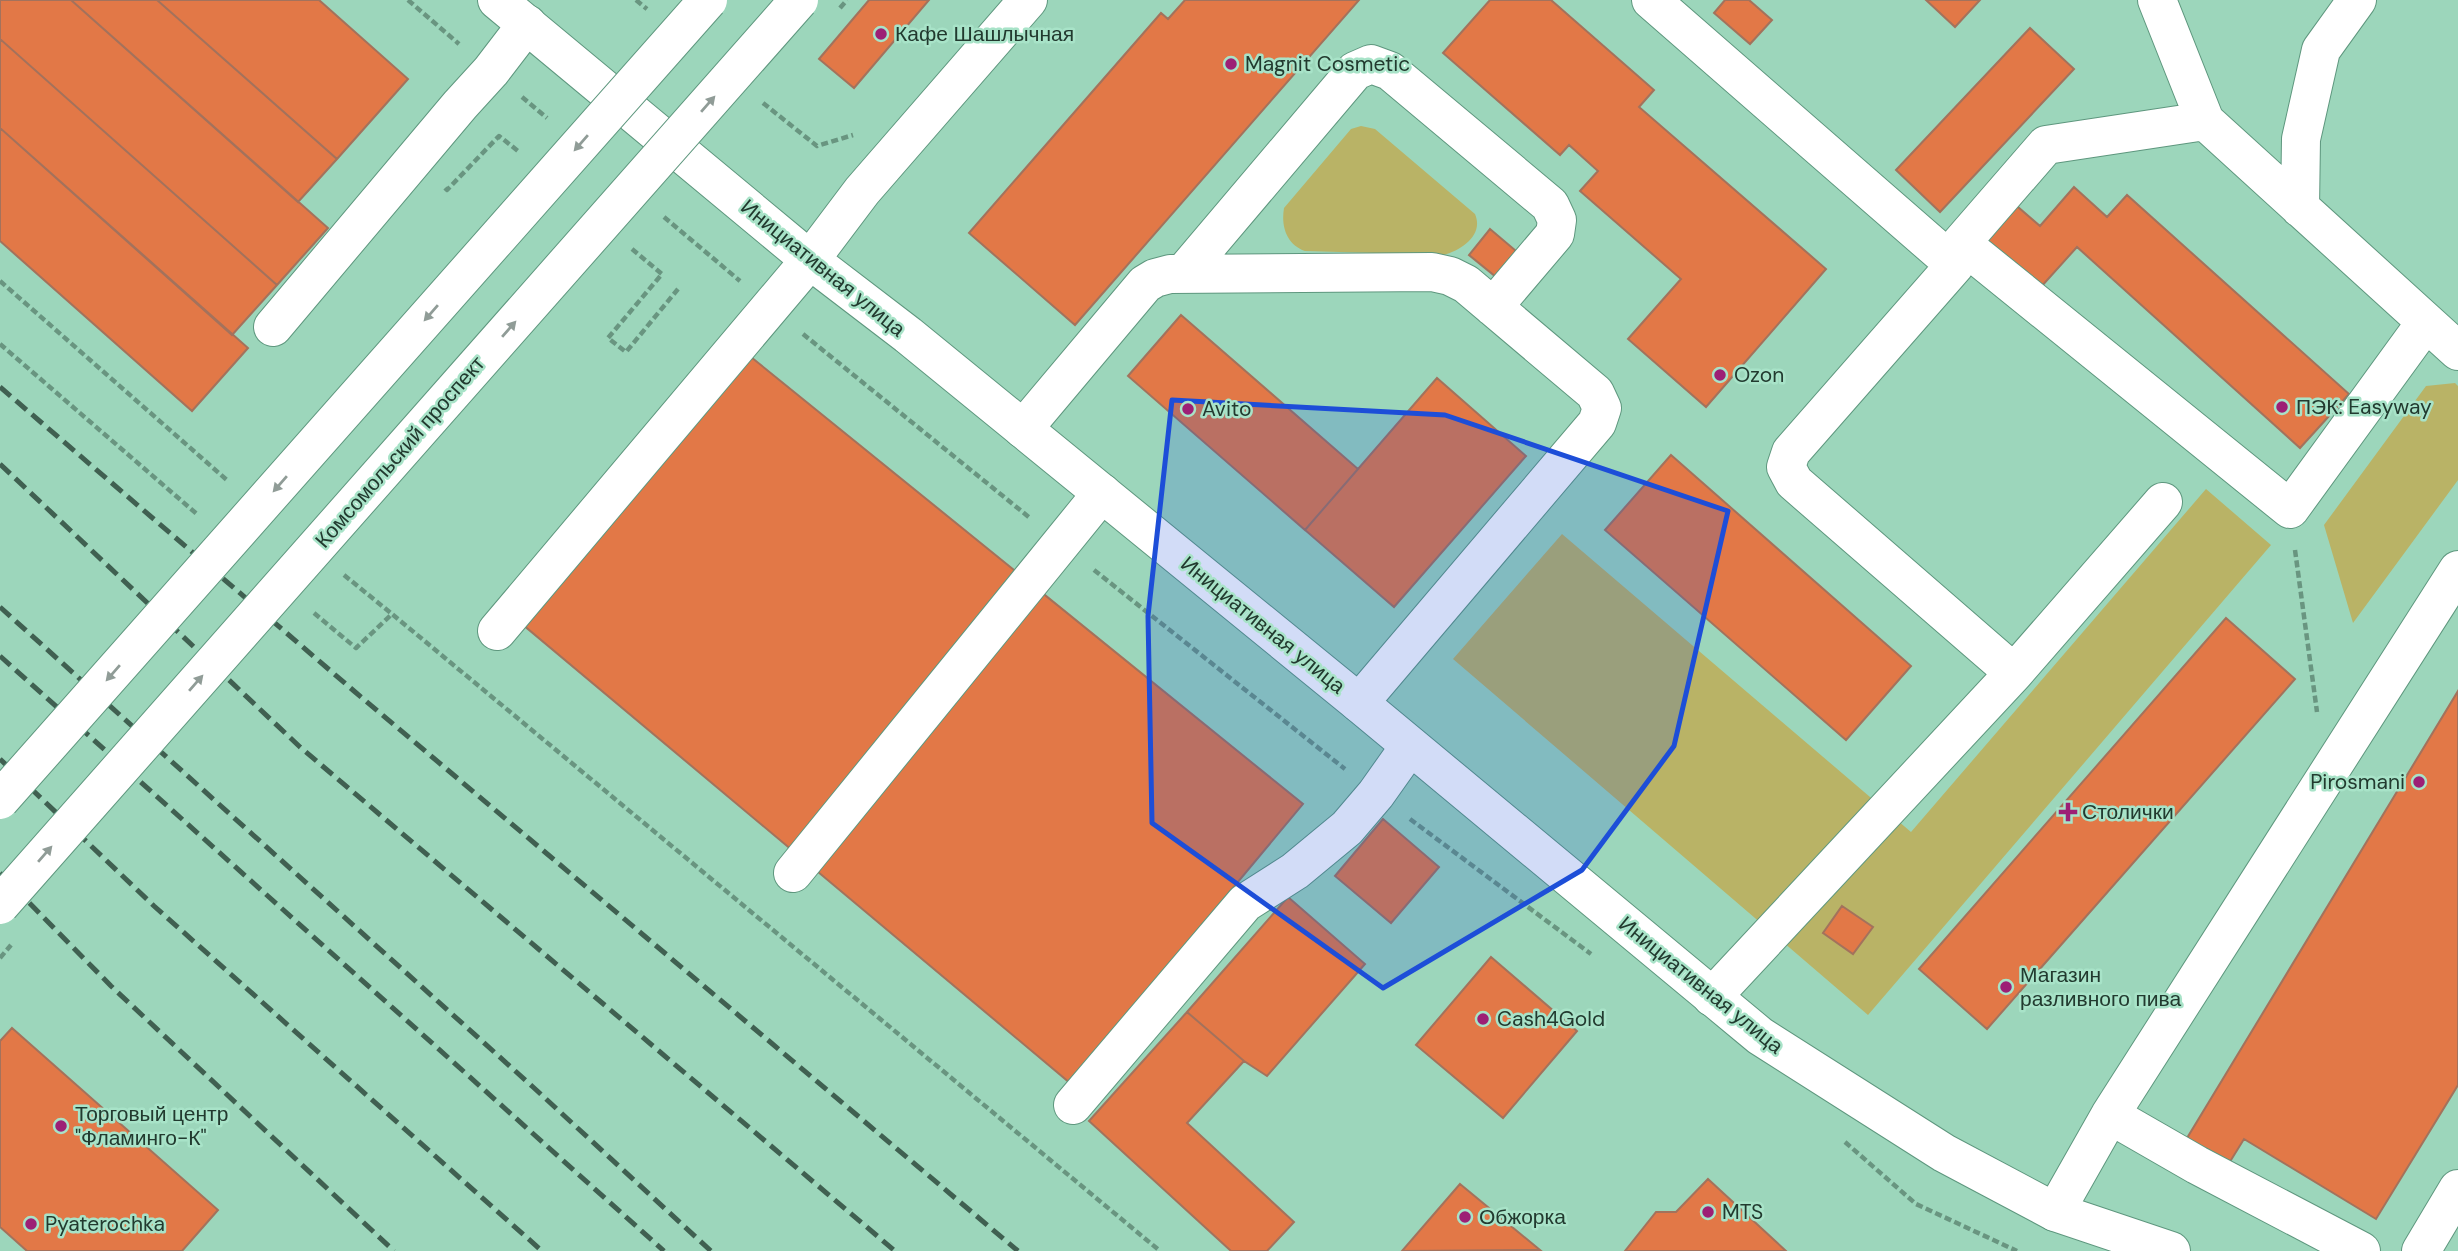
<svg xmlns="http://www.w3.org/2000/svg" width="2458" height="1251" viewBox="0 0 2458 1251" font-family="'DM Sans',sans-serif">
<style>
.green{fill:#b9b366}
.building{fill:#e27847;stroke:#a3725c;stroke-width:2}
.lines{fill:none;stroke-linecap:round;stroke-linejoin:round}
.minor-casing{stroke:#5e977e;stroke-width:40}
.major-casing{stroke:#5e977e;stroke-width:40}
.path{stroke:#699580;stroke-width:4.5;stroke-dasharray:7 3.5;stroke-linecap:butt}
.minor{stroke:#fff;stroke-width:38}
.major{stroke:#fff;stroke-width:38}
.rail{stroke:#406051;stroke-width:5;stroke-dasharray:14 7;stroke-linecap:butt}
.major-bridge-casing{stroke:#5e977e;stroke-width:40;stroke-linecap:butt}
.path-bridge{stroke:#699580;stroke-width:4.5;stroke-dasharray:7 3.5;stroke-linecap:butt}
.major-bridge{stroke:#fff;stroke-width:38}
.oneway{fill:#909c97}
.marked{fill:#1d4ed8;fill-opacity:0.2;stroke:#1d4ed8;stroke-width:5;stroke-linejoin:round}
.poi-dot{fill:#9d1f75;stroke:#a8e3c8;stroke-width:2.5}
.labels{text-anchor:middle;stroke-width:5;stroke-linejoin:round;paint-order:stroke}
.poi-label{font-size:21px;fill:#223a2f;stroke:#a8e3c8;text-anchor:start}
.street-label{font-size:21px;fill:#223a2f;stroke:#a8e3c8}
</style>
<rect width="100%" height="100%" fill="#9cd6bb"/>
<path class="green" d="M1361,126L1375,129L1475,214C1484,235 1462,250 1444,255L1305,251C1286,244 1281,226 1284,208L1351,129Z
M2455,383L2458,386V480L2353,623L2324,525L2426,386Z
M2206,489L2271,545L1868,1015L1453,659L1562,534L1911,832Z"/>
<path class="building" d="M0,0H71L328,228L277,285L0,39Z
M71,0H157L337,159L298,202Z
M157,0H319L408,79L337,159Z
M869,0H929L854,88L819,59Z
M1185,0H1359L1075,325L969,233L1161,13L1168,19Z
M1490,0H1551L1654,90L1639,107L1826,269L1706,407L1628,339L1681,279L1580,191L1598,171L1569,145L1560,155L1443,53Z
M1725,0H1749L1772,20L1750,44L1714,13Z
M1926,0H1980L1955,27Z
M2030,28L2074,69L1940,212L1896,170Z
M0,39L277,285L232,335L0,128Z
M0,128L248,348L192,411L0,241Z
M2074,187L2107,217L2127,195L2349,394L2300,448L2077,247L2040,288L1981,235L2011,201L2040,226Z
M1490,229L1522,256L1501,281L1469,255Z
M1181,315L1358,469L1305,530L1128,376Z
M746,353L1303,804L1070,1083L522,624Z
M1437,378L1526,456L1394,607L1305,530Z
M1671,455L1911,666L1846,740L1605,530Z
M1671,455L1911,666L1846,740L1605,530Z
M2226,618L2295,679L1987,1029L1919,969Z
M2458,691V1085L2376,1219L2244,1139L2223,1173L2181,1148Z
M1383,819L1439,867L1391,923L1335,876Z
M1288,897L1365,964L1267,1076L1244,1061L1187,1012Z
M1842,906L1873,927L1853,954L1823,933Z
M1491,957L1577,1031L1503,1118L1416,1045Z
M1187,1012L1244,1061L1187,1123L1294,1222L1267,1251H1231L1089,1121Z
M12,1028L218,1210L182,1251H27L0,1227V1041Z
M1708,1179L1786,1251H1625L1656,1212H1676Z
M1460,1184L1540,1250L1402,1251Z"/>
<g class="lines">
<g class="minor-casing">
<path id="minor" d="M1651,0L1955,265L1791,452L1786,467L1794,482L2014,673L2163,502
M2157,0L2205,121L2458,351
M2205,121L2046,145L1961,243L2290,509L2426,322
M2300,208L2301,139L2321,50L2357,0
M1183,274L1355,71L1371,64L1390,71L1550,205L1557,220L1555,234L1493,307
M273,327L460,105L491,71L527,24
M1023,429L1145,284L1155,278L1170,274L1432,272L1450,276L1466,284L1595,393L1602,408L1597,423L1359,703
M497,631L810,260
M793,873L1102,493
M1712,997L2014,673
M1073,1105L1245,903L1295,871L1347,828L1376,794L1410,746
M2110,1115L2197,1165L2361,1251
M2055,1212L2110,1115L2458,570
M2421,1251L2458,1189"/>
</g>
<g class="major-casing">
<path id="major" d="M497,0L810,260L908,335L1359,703L1760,1036L1944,1153L2055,1212L2171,1251
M810,260L862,191L1028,0"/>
</g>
<path class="path" d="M408,0L459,44
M636,0L647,9
M522,97L547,118
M763,103L817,146L853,135
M445,188L447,190L499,136L518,151
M664,217L740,281
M632,249L662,274L608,338L626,352L678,289
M0,281L228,481
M803,334L1030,518
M0,344L198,515
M2295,550L2317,712
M1094,570L1345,769
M344,575L392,614
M314,613L356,648L392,614L1160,1251
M1410,819L1591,954
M1845,1142L1916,1204L2017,1251"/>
<use href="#minor" class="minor"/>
<use href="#major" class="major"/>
<path class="rail" d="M0,387L354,691L1018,1251
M0,464L300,747L895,1251
M0,607L533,1087L711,1251
M0,656L664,1251
M0,759L154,906L542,1251
M0,873L111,986L394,1251"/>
<g class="major-bridge-casing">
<path id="major-bridge" d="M0,800L708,0
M0,905L799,0"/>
</g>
<path class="path-bridge" d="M840,8L847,0
M0,958L11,945"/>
<use href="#major-bridge" class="major-bridge"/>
</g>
<defs><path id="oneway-solid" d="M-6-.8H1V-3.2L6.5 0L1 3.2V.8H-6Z" transform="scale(1.75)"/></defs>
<g class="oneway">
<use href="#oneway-solid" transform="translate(708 104) rotate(-49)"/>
<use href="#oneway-solid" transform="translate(581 143) rotate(131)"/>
<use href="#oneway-solid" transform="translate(431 313) rotate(131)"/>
<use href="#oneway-solid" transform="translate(509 329) rotate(-49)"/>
<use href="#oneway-solid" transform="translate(280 484) rotate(131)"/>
<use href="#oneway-solid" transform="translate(113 673) rotate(131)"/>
<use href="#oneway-solid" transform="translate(196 683) rotate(-49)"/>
<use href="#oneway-solid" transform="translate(45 854) rotate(-49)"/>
</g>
<path class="marked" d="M1172,400L1445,415L1728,511L1674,746L1582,870L1383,988L1152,823L1148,616Z"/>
<g class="poi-dot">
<circle cx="881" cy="34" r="7"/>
<circle cx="1231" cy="64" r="7"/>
<circle cx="1720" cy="375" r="7"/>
<circle cx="2282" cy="407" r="7"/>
<circle cx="1188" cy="409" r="7"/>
<circle cx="2419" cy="782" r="7"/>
<path d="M2064.5 801.5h7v7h7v7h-7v7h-7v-7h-7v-7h7z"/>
<circle cx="2006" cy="987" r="7"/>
<circle cx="1483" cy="1019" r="7"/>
<circle cx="61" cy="1126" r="7"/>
<circle cx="1708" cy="1212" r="7"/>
<circle cx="1465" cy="1217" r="7"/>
<circle cx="31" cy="1224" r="7"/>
</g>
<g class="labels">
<g class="poi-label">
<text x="895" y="41">Кафе Шашлычная</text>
<text x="1245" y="71">Magnit Cosmetic</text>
<text x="1734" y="382">Ozon</text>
<text x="2296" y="414">ПЭК: Easyway</text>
<text x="1202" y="416">Avito</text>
<text x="2405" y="789" text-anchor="end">Pirosmani</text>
<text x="2082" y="819">Столички</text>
<text x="2020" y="982">Магазин<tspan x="2020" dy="24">разливного пива</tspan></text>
<text x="1497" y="1026">Cash4Gold</text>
<text x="75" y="1121">Торговый центр<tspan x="75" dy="24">"Фламинго-К"</tspan></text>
<text x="1722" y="1219">MTS</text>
<text x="1479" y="1224">Обжорка</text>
<text x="45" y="1231">Pyaterochka</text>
</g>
<g class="street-label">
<text transform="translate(823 268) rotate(39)" y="7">Инициативная улица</text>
<text transform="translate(400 452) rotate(-49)" y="7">Комсомольский проспект</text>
<text transform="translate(1263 625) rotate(39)" y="7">Инициативная улица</text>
<text transform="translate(1701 985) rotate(39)" y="7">Инициативная улица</text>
</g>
</g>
</svg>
